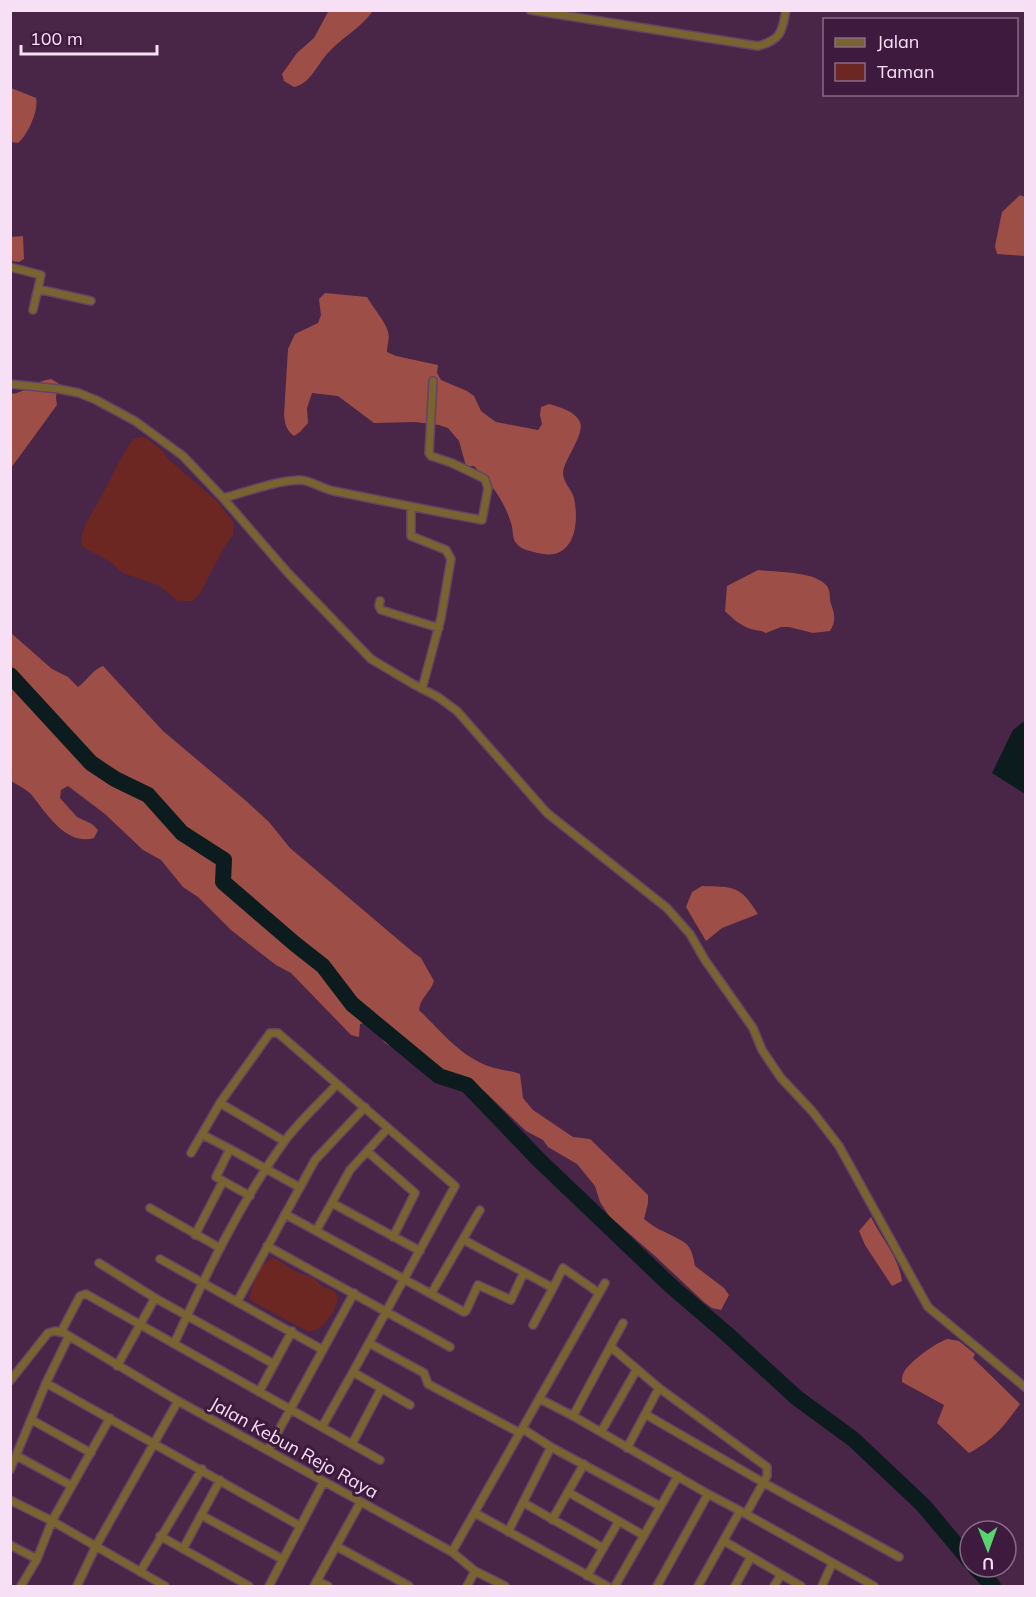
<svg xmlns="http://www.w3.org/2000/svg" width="1036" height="1597" viewBox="0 0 1036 1597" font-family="Mulish,sans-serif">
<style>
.green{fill:#6c2722}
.forest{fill:#9d4f47}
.water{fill:#0c1b1d}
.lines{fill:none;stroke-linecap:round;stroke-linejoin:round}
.river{stroke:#0c1b1d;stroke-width:16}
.street-casing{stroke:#654364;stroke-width:10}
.street{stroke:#796431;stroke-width:7}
.labels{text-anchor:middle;stroke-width:6;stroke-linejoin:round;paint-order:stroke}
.street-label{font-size:18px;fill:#f7e0f6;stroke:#3e1b3e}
</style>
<rect width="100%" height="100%" fill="#492548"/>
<path class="green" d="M142,437L146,438L161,449L169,460L217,501L234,523L233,535L225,546L199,595L192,601H178L158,585L123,573L109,561L81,546C80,525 97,507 105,489C114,472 122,455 133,439Z
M273,1258C281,1260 286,1266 293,1270C300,1274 308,1275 315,1279C318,1281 319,1284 322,1286C325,1289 331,1288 335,1292C344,1301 323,1335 307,1331L250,1300C250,1287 259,1262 273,1258Z"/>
<path class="forest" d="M329,10L373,11C360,29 341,38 327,54C317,65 310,84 294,87L284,81L282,74L297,53L314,38Z
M11,88L36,98C39,110 28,135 18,143L11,142Z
M1020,195L1025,197V256L997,254L995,246L1002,212Z
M23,236L24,259L19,262L11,261V237Z
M325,293L367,297C372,306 387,324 388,332C390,338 387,345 387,352L396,356L438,365L437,373L441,380L467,391L474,396L481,411L489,417L496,422L538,430L542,424L540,415L541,407L549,404C559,407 575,411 580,422C585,435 564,459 563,473C563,482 572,490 574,498C580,526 573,562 538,553C530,551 522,550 517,544C511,538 514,530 511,523C504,500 490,482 474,466H466L459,441L448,428L439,425L415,422L374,423L338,396L312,393L307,408L308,423L300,432L294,436C286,430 285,424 284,415L288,349L295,334L318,323L321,315L319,299Z
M51,379L58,383L56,398L57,405L11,468L12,394C27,392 34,381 51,379Z
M758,570C776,572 816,571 827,586C831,592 829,598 831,604C835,615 836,621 830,631L813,633L789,627H781L766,633C761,630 758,631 751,629C741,626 733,619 725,611L727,586Z
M11,633L52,669L68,677L78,687C88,680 92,670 103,666L163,731L245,800L269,822L290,848L414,953L421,958L434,981C430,993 420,998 419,1010C441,1031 459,1055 488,1066C498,1070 509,1070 520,1074L523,1098L533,1110L573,1137L590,1139L648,1195V1203L644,1219C650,1224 657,1229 665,1232C685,1243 691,1241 695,1266L724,1288L729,1295L721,1310L712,1308L705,1303L655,1256L609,1216L600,1202L595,1186L577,1164L548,1147L543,1140L526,1131L485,1092L452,1076L432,1061L410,1048L392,1047L385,1043L368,1022L360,1024L359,1037L351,1035L291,973L276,965L231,930L198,897L183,887L161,860L143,850L105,814L68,786L61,790L60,798L77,817L92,824L98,830L94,838C68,846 48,816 34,798C29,790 19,786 11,781Z
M702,886C734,887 740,885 758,914L722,928L706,941L686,907L692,892Z
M871,1217C881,1238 899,1257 902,1281L892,1286L865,1245L859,1231Z
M948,1339L959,1341L975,1354L973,1358L1020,1404C1004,1426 994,1440 969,1453L937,1423L944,1405L902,1382C902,1379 902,1375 904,1372C909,1362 938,1341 948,1339Z"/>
<path class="water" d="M1023,722L1026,723L1025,794L992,773L1013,730Z"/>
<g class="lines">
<path class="river" d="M10,675L91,763L115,779L148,795L182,833L224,860L223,882L295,944L323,966L352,1004L439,1076L467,1085L539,1160L671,1286L727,1334L797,1398L853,1439L923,1505L970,1561
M975,1567L993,1586"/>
<g class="street-casing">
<path id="street" d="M530,10L758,46C781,40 782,32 786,10
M10,267L41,275L33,310
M38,289L91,301
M10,384L59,389L79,393L96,400L135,421L183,456L223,498L288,573L371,659L413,684L438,697L457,711L547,813L667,908L690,934L705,960L753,1028L762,1050L781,1078L812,1111L839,1146L928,1307L1026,1388
M223,498C247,492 274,481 299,480C311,480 322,489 334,491C383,501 432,511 482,520L488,488L485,479L452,463L431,456L429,453L433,381
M411,508V536L446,550L451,559L441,618L422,689
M380,601L379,606L381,610L439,628
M220,1103L284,1141
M388,1128L455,1186L353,1372L410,1405
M203,1135L230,1149L216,1177L250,1196
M230,1149L299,1187
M368,1152L415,1193L393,1237
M191,1153L220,1103L270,1033H278L388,1128L350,1170L316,1231
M332,1203L420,1251
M150,1208L220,1248
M285,1214L464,1312L466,1311L478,1285L511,1300L524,1272
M195,1235L223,1181
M464,1240L553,1288L533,1325
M267,1246L450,1347
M160,1259L323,1350
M99,1263L155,1298L274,1364
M553,1288L563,1268L599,1293
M431,1294L480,1210
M237,1302L315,1160L365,1107
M61,1332L80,1296L86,1294L380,1460
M369,1343L424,1373L428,1384L520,1433
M174,1344C205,1276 240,1203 284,1142C299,1121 320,1103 337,1084
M611,1347L659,1388L627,1448
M117,1366L155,1298
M10,1381L48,1333L55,1331L64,1333L178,1401L452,1552L475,1571L505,1586
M46,1383L300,1526
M659,1388L767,1467V1476L746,1514
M259,1392L292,1331
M540,1399L573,1416L708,1494L746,1514L874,1586
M645,1414L764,1483L899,1557
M573,1416L623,1323
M32,1420L91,1453
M322,1427L353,1372
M523,1429L551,1447L660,1506
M601,1432L637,1369
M352,1444L381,1389
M268,1450L354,1293
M17,1456L72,1486
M10,1470L46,1383L69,1336
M568,1492L643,1535
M10,1500L52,1521L165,1586
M524,1503L603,1548
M475,1513L607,1586
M201,1515L282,1559
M552,1520L584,1464
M508,1532L551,1447
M160,1536L249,1586
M724,1541L801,1586
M10,1545L37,1559
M336,1546L409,1586
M183,1549L220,1480
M452,1552L605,1283
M140,1572L202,1469
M587,1576L619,1521
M317,1581L328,1586
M21,1586L37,1559L52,1521L110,1418
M77,1586L96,1546L178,1401
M269,1586L323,1483
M314,1586L360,1503
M467,1586L475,1571
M615,1586L678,1476
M657,1586L708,1494
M698,1586L740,1511
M735,1586L751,1557
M774,1586L781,1575
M822,1586L832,1564"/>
</g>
<use href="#street" class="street"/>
</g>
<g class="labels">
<g class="street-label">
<text transform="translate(294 1448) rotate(29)" y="6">Jalan Kebun Rejo Raya</text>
</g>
</g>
<rect width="1036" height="1597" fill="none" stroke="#f7e0f6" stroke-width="24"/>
<rect x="823" y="18" width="195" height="78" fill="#3e1b3e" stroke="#886a88" stroke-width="1.5"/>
<rect x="835" y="38" width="30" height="9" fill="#796431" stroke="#886a88" stroke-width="1.5"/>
<text x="877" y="48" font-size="18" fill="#f7e0f6">Jalan</text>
<rect x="835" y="63" width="30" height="18" fill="#6c2722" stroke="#886a88" stroke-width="1.5"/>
<text x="877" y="78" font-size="18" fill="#f7e0f6">Taman</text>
<g transform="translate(988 1549) rotate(179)"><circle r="28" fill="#3e1b3e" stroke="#886a88" stroke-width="1.5"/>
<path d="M0-4.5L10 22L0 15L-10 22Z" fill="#58d570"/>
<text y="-9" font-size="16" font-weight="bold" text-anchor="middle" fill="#f7e0f6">U</text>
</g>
<path d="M21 45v9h136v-9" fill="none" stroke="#f7e0f6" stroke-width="3"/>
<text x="30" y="45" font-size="18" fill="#f7e0f6" stroke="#3e1b3e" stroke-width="4.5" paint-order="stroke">100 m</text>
</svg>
